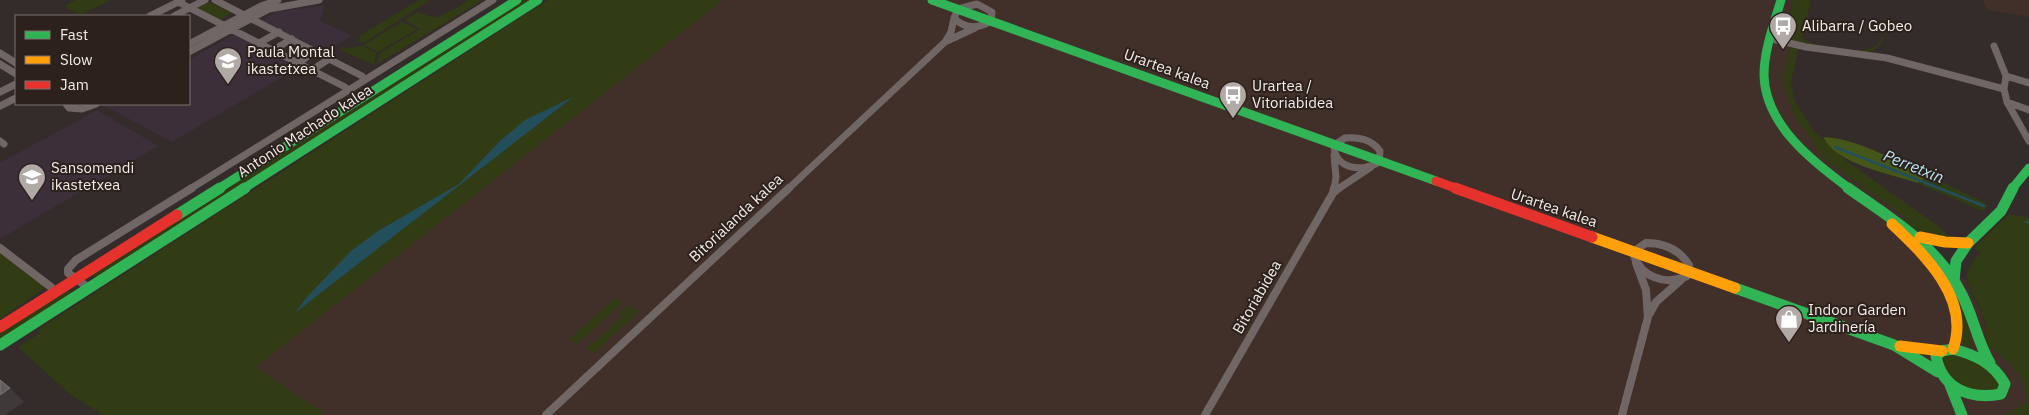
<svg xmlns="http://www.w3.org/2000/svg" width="2029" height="415" viewBox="0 0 2029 415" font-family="'IBM Plex Sans',sans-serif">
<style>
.built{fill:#412f29}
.education{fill:#3d2f3a}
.green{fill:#313c14}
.forest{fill:#455619}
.water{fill:#234f5d}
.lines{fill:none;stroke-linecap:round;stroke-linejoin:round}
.stream{stroke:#234f5d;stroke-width:2.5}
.street-far1{stroke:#716666;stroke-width:7}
.street{stroke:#716666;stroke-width:8}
.fast-far1{stroke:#30b455;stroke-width:9}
.fast{stroke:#30b455;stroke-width:11}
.slow{stroke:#ff9f0a;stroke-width:11}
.jam-far1{stroke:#e5322d;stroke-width:9}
.jam{stroke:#e5322d;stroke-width:11}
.shaded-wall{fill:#3f3939}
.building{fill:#645f5f;stroke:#7b7575}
.labels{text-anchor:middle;stroke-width:4;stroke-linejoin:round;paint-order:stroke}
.poi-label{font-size:15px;fill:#f4ece9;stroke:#2c211c;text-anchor:start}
.street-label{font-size:15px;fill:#f4ece9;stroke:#2c211c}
.water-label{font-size:16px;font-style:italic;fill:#b8e4f5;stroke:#2c211c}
</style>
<rect width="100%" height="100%" fill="#332c2a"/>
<path class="built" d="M723,0H1793L1786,32L1790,46L1783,79L1795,117L1814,141L1819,153L1828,162L1905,217V222L1916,230L1950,271L1967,280L1971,293L1983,315L1987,344L2014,367L2023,380L2027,402L2004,415H326L255,367Z
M1983,0H2029V17L1987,10Z"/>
<path class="education" d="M324,5L320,21L352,36L325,52L261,20L276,12Z
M234,34L299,67L172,142L105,106L109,104H189V60Z
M97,110L158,146L0,239V163Z"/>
<path class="green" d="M76,0H111L80,15L64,6Z
M419,0L429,1L365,42H358L361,35Z
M468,0H483L377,64L380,53L420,29L405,20L417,12L436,18L457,8Z
M521,0H534L97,278L90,276L91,273Z
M548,0H723L256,367L326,415H103L71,395L18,347L40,333L39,329L84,300Z
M1793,0H1811L1802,38C1816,48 1857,56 1873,47C1880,44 1881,38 1885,34C1882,44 1875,52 1864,53L1790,42L1786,32Z
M209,2L232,13L219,20L196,8Z
M402,22L417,29L378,52L363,45Z
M363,46L376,53L374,65L339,49Z
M1790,46L1799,47L1791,82L1794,100L1814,131L1849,163L1937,225L1948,235L1949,239C1931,236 1919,232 1904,222L1905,217L1828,162L1819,153L1813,141L1795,117L1782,79Z
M1923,173L1980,200L1988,206L1982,211L1917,183L1923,179Z
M2009,214L2029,218V415H2004L2027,402C2021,366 2012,367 1987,344C1986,335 1986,325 1983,316C1975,288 1953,279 1981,253L1974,248Z
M0,248L49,285L0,319Z
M1936,260L1962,302L1972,343L1976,348L1960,344L1954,303Z
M68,290L72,293L0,341V331Z
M615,298L622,303L577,344L569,339Z
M627,305L639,312L594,353L586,349L622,317L618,314Z
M1949,353C1970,357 1994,362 1999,386L1994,392H1969L1945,375L1941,357Z"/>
<path class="forest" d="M1823,137C1859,139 1890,159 1923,173V179L1917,183C1889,173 1837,165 1823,137Z"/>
<path class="water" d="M573,97L296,312L306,298L351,251L378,231L459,184L500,141L525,120Z"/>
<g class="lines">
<path class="stream" d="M1835,147L1984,206
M2026,222H2029"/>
<path class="street-far1" d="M215,0L362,76
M178,2L345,87
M977,4L992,12L991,21C978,29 965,29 954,18L958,9Z
M150,16L182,0
M174,16L205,0
M1772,39L1806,47L1887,58L2004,89
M947,41L975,28
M259,43L279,32
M189,44L261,6L278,0
M1994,46L2006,76L2004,89L2007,102L2029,141
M273,50L292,39
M189,52L269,9L319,0
M0,53L16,63
M299,63L308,56L318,53
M0,64L16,74
M312,70L329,59
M2006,76L2029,83
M0,92L16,84
M2007,102L2029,110
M66,104L69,108L82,109L96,104
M0,106L16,98
M1345,138C1359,137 1371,139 1380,151L1379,162C1362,173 1334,169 1334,145Z
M0,141L4,144
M190,189L493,0
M788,189L945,42L951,32L954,18
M1334,189L1336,177L1334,155
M1338,189L1371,167"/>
<path class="street" d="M1333,193L1334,188
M1646,243C1664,243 1679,249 1689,265L1687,276C1665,286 1639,277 1633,252Z
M0,248L51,287
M89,288L68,273V269L76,260L192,188
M1650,313L1656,302L1681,280
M546,415L789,188
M1205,415L1333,193L1339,188
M1622,415L1648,317L1646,290L1636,263"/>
<path class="fast-far1" d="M932,0L1436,181
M1781,0C1774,24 1764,50 1764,75C1765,125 1813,162 1850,189
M218,189L517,0
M243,189L538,0
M2012,189L2029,168"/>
<path class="fast" d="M1848,188C1890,218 1937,245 1961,293C1973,315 1977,341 1990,363
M177,215L220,188
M1954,281L1956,261L1968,243L2001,211L2013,188
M1735,288L1894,345L1938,372
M0,345L245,188
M1953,349C1976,355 1993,363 2005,384L2001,394C1970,400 1942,389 1936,356L1942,351Z
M1950,385L1962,415"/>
<path class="slow" d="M1892,224C1925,255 1971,299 1953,349
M1592,237L1735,288
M1920,237L1945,242L1968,243
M1900,346L1942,351"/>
<path class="jam-far1" d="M1436,181L1458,189"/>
<path class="jam" d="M1455,188L1592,237
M0,327L177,215"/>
</g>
<path class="shaded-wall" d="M10,388L24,402L5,415H0V395Z"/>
<path class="building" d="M0,380L10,388L0,395Z"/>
<defs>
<g id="bus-pin" transform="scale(1.4375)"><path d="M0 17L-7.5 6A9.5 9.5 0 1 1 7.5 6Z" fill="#b0a9a6" stroke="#2c211c"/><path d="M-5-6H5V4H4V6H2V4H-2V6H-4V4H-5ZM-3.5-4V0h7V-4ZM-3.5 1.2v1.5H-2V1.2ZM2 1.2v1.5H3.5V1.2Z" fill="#fff"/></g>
<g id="school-pin" transform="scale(1.4375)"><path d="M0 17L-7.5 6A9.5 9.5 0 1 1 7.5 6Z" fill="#b0a9a6" stroke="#2c211c"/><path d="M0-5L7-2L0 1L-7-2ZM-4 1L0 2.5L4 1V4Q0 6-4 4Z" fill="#fff"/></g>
<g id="shop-pin" transform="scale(1.4375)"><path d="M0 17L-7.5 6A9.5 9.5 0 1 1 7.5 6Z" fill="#b0a9a6" stroke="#2c211c"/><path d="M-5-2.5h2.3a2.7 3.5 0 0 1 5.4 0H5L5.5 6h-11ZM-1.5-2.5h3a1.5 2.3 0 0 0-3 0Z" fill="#fff"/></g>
</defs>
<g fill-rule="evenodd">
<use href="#bus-pin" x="1783" y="26"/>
<use href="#school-pin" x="228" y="61"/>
<use href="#bus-pin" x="1233" y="95"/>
<use href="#school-pin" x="32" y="177"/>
<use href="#shop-pin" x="1789" y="319"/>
</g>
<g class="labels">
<g class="poi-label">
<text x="1802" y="31">Alibarra / Gobeo</text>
<text x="247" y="57">Paula Montal<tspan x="247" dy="17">ikastetxea</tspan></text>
<text x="1252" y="91">Urartea /<tspan x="1252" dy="17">Vitoriabidea</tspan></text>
<text x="51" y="173">Sansomendi<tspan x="51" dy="17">ikastetxea</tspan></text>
<text x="1808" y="315">Indoor Garden<tspan x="1808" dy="17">Jardinería</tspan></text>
</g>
<g class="street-label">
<text transform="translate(1167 69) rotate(20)" y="5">Urartea kalea</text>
<text transform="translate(305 131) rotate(-33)" y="5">Antonio Machado kalea</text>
<text transform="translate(1554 208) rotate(19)" y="5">Urartea kalea</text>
<text transform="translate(736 218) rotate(-43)" y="5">Bitorialanda kalea</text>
<text transform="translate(1257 297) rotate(-60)" y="5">Bitoriabidea</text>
</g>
<g class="water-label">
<text transform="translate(1914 166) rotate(22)" y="6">Perretxin</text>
</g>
</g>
<rect x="15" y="15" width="175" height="90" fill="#2c211c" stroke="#7c726e"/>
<rect x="25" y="31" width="25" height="8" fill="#30b455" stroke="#7c726e"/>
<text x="60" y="40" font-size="15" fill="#f4ece9">Fast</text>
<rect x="25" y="56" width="25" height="8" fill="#ff9f0a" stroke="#7c726e"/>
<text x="60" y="65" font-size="15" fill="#f4ece9">Slow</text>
<rect x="25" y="81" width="25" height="8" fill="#e5322d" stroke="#7c726e"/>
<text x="60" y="90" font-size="15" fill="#f4ece9">Jam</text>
</svg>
